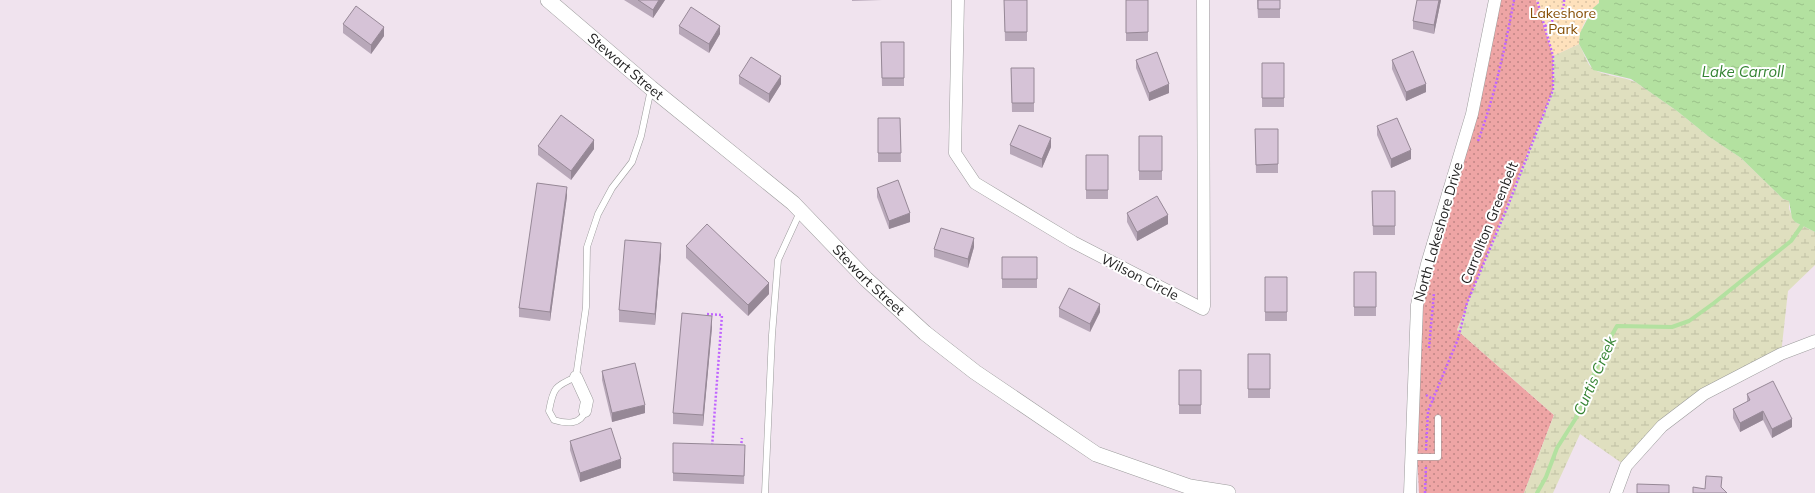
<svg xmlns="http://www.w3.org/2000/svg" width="1815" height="493" viewBox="0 0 1815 493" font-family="Mulish,sans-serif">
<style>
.grass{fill:url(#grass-dots)}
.wetland{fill:url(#wetland-marsh)}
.park{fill:url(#park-dots)}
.water{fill:url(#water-ripples)}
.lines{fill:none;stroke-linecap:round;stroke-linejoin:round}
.stream{stroke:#b3e1a0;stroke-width:4}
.service-casing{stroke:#9b9b9b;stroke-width:7}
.minor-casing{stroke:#9b9b9b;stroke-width:13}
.tertiary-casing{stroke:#9b9b9b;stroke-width:16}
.path{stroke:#c065ff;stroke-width:2.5;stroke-dasharray:2 2;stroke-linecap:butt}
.service{stroke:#fff;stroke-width:6}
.minor{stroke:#fff;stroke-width:12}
.tertiary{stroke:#fff;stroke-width:15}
.wall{fill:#b8a8b9}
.shaded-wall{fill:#968896}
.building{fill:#d6c3d7;stroke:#968896}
.labels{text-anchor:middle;stroke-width:4;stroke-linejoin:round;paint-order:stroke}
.park-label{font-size:14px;fill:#854d03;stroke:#fff}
.street-label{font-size:14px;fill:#1e1e1e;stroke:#fff}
.water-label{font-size:15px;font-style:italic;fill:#358433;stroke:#fff}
</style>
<defs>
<pattern id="grass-dots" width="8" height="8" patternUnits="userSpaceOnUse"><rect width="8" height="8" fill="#eea5a5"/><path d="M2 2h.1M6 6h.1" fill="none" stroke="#c08686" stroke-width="1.8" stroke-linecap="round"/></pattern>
<pattern id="wetland-marsh" width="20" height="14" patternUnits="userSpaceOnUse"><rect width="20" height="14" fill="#dfdfbf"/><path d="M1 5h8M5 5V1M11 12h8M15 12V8" fill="none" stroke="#bfbfa4"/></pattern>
<pattern id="park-dots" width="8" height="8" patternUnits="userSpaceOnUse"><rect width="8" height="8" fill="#fee1bc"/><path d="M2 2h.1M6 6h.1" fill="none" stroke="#d9c1a1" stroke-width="1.8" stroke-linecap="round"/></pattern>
<pattern id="water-ripples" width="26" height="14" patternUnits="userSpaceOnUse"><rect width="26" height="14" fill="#b3e1a0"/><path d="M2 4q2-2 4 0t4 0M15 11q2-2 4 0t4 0" fill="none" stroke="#9ac189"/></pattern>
</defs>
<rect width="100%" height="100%" fill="#f0e3ee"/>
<path class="grass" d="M1495,0H1536L1553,56V90L1457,330L1554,415L1524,493H1419L1414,383L1417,305Z"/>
<path class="wetland" d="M1579,44C1583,51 1586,60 1590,66C1598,76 1625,76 1637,83L1677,111L1708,136L1741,158L1783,199L1789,201V209L1795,222L1815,232V265L1788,291L1781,354L1704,394L1626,466L1580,434L1553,493H1524L1554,415L1457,330L1553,90V56Z"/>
<path class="park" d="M1536,0H1599L1600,1C1589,14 1579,27 1579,44L1553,56Z"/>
<path class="water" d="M1599,0H1815V232L1795,222L1792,218L1789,201L1783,199L1741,158L1708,136L1677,111L1637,83L1631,79L1593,70L1579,44L1580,33L1593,8L1599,3Z"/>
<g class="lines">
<path class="stream" d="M1537,493L1546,477L1557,448L1576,418L1605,347L1617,326L1672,327L1689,321L1714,303L1791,241L1805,221"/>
<g class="service-casing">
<path id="service" d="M585,411C581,425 566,424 554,420L549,411C553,388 555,386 576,377L586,307L587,247L598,214L612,188L632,162L641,136L651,89
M1411,457H1438V418
M765,493L772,335L778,260L800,212"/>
</g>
<g class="minor-casing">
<path id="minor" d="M958,0L955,153L975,183L1073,242L1203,309L1204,306L1203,0
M576,377L587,401L585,411
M1410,493L1417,305L1427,264L1472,114L1495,0
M1616,493L1626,466L1662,426L1704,394L1781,354L1815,341"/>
</g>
<g class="tertiary-casing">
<g id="tertiary">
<path id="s1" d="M548,0L651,88L793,203L866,279L925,333L975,372L1096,454L1190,487L1228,493"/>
</g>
</g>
<path class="path" d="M1545,26C1554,20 1565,12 1564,0
M1478,141C1495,95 1505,48 1514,0
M707,314L722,315L712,447
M1429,348L1434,293
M1426,395L1434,400
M741,447L742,438
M1426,450L1428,411L1458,339L1467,303L1507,208L1553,90V56L1537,0
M1425,493L1426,465"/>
<use href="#service" class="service"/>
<use href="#minor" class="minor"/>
<use href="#tertiary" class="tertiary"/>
</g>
<path class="wall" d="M624,0H665L653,18Z
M852,0H882L852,1Z
M1004,0H1027V41H1005Z
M1126,0H1148V41H1126Z
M1257,0H1280V18H1258Z
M1441,0L1434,34L1413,29V21Z
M343,24L384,36L371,54L343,33Z
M679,26L720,34L709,53L679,34Z
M881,42H904V86H882Z
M1136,60L1169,93L1149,101L1136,68Z
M1392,60L1426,92L1406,101L1392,69Z
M1262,63H1284V107H1262Z
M1011,68H1034V112H1012Z
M739,76L781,84L769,103L739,84Z
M878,118H900L901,162H878Z
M1377,126L1411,159L1391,168L1377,135Z
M1255,129H1278V173H1256Z
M1139,136H1162V180H1139Z
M1010,145L1051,147L1042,168L1010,154Z
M538,146L594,149L571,180L538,155Z
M1086,155H1108V199H1086Z
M877,188L910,222L889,229L877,197Z
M1372,191H1395V235H1373Z
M567,196L550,321L519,317V308Z
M1127,213L1168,224L1137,241L1127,222Z
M686,246L769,294L748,316L686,258Z
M974,247L968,268L934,257V249Z
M661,255L655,325L619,322V310Z
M1002,257H1037V288H1002Z
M1354,272H1376V316H1354Z
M1265,277H1287V321H1265Z
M1059,308L1100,312L1090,332L1059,317Z
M712,327L703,426L673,424V413Z
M1248,354H1270V398H1248Z
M1179,370H1201V414H1179Z
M602,371L645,413L612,422L602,380Z
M1747,394L1792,427L1772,438L1763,420L1740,432L1733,418V409L1747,402Z
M570,441L621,468L580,482L570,450Z
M673,443L745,454L744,484L673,481Z"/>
<path class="shaded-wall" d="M659,0H665L653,18V10Z
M1439,0H1441L1434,34V25Z
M720,26V34L709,53V44Z
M384,27V36L371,54V45Z
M781,76V84L769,103V94Z
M1169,84V93L1149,101V93Z
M1426,84V92L1406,101V92Z
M1051,138V147L1042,168V159Z
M594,140V149L571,180V171Z
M1411,150V159L1391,168V159Z
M567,187V196L550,321V312Z
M910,213V222L889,229V221Z
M1168,215V224L1137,241V232Z
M974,238V247L968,268V259Z
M661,243V255L655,325V314Z
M769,283V294L748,316V305Z
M1100,304V312L1090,332V324Z
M712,316V327L703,426V415Z
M645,405V413L612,422V413Z
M1763,411V420L1740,432V423Z
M1792,419V427L1772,438V429Z
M621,459V468L580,482V473Z"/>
<path class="building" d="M638,0H659L653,10Z
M1004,0H1027V32H1005Z
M1126,0H1148V32L1126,33Z
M1258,0H1280V9H1258Z
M1417,0H1439L1434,25L1413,21Z
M356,6L384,27L371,45L343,24Z
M691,7L720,26L709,44L679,26Z
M881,42H904V78H882Z
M1413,51L1426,84L1406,92L1392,60Z
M1157,52L1169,84L1149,93L1136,60Z
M751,57L781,76L769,94L739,76Z
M1262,63H1284V98H1262Z
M1011,68H1034V103H1012Z
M561,115L594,140L571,171L538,146Z
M878,118H900L901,153H878Z
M1397,118L1411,150L1391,159L1377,126Z
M1019,125L1051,138L1042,159L1010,145Z
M1255,129H1278V164L1256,165Z
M1139,136H1162V171H1139Z
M1086,155H1108V190H1086Z
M898,180L910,213L889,221L877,188Z
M537,183L567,187L550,312L519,308Z
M1372,191H1395V226H1373Z
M1157,196L1168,215L1137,232L1127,213Z
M707,224L769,283L748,305L686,246Z
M941,228L974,238L968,259L934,249Z
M625,240L661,243L655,314L619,310Z
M1002,257H1037V279H1002Z
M1354,272H1376V307H1354Z
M1265,277H1287V312H1265Z
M1069,288L1100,304L1090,324L1059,308Z
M682,313L712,316L703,415L673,413Z
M1248,354H1270V389H1248Z
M635,363L645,405L612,413L602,371Z
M1179,370H1201V405H1179Z
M1773,381L1792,419L1772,429L1763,411L1740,423L1733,409L1750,400L1747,394Z
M611,428L621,459L580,473L570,441Z
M673,443L745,445L744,476L673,473Z
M1706,476L1722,477L1721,487L1727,493H1693V487L1705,489Z
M1637,484L1669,485V493H1637Z"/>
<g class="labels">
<g class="park-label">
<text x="1563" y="18">Lakeshore<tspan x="1563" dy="16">Park</tspan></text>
</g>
<g class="street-label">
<text dy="5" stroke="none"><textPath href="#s1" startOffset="102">Stewart Street</textPath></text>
<text transform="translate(1489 223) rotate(-68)" y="5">Carrollton Greenbelt</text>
<text transform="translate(1438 232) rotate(-74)" y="5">North Lakeshore Drive</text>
<text transform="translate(1140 277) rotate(27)" y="5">Wilson Circle</text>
<text dy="5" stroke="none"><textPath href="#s1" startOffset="426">Stewart Street</textPath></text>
</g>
<g class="water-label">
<text x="1743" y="77">Lake Carroll</text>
<text transform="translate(1595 376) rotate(-66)" y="5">Curtis Creek</text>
</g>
</g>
</svg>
